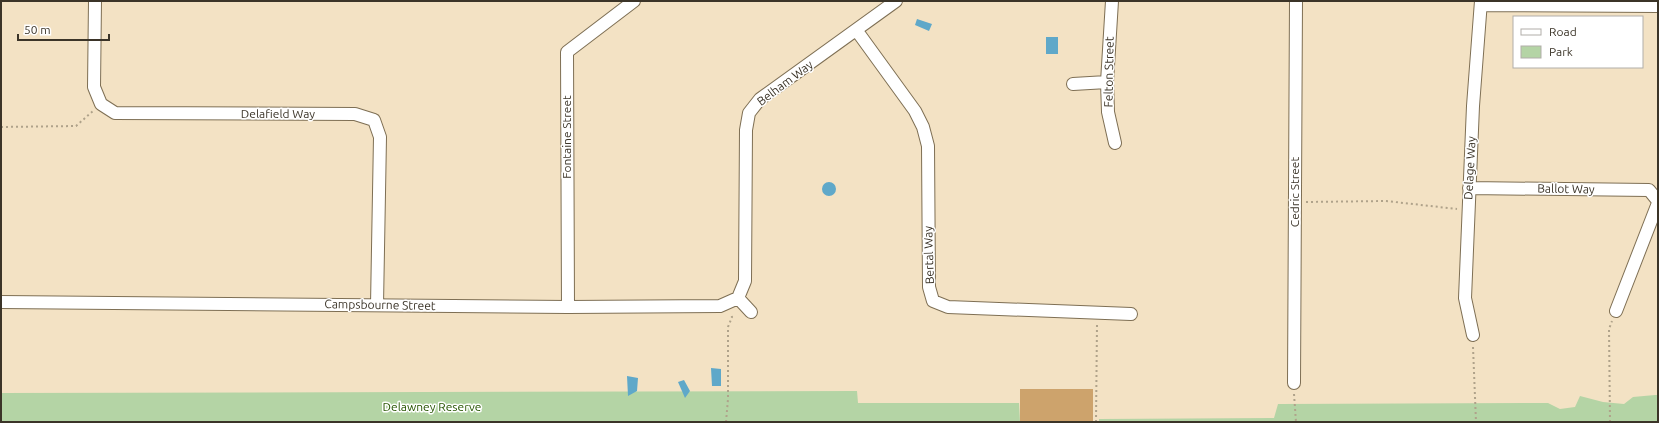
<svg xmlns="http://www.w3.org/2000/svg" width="1659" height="423" viewBox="0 0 1659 423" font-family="Ubuntu,sans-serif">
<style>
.green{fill:#b4d4a5}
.water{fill:#5fa8c9}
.building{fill:#cda36c}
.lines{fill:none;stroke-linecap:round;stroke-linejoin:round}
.minor-casing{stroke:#7e6f54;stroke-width:14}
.path{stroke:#afa28a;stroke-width:2;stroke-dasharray:2 3;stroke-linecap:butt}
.minor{stroke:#fff;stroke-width:12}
.labels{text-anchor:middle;stroke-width:3;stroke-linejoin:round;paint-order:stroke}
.street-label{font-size:12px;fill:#3b3428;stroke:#fff}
.park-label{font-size:12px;fill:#265400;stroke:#fff}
</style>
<rect width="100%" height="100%" fill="#f3e2c4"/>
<path class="green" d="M857,391L858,403H1019L1020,422H1V393Z
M1655,395H1658V422H1099V419L1274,418L1278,404L1548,403L1560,409L1575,407L1580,396L1603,402L1624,404L1633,397Z"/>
<path class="water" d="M917,19L932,24L929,31L915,25Z
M1046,37H1058V54H1046Z
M822 189a7 7 0 1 1 14 0a7 7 0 1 1-14 0Z
M711,368L721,369V386H712Z
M627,376L638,378L637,391L628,396Z
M684,380L690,391L685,398L678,382Z"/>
<path class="building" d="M1020,389H1093V422H1020Z"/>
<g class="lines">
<g class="minor-casing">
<path id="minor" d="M95,1L94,87L101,104L115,113L355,114L374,120L380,137L377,305
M1112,1L1107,82L1108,112L1115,143
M1481,5L1658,6
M857,31L915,111L923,127L928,146L929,287L933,301L948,307L1131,314
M1073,84L1107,82
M1469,188L1649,190L1658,201
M738,298L745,281L746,130L749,113L760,99L896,1
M1,302L568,307L720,306L738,298L751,312
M568,307L567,52L634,1
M1616,311L1658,203
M1473,335L1465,298L1473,106L1481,1
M1294,383L1296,1"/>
</g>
<path class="path" d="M1,127L76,126L93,111
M1306,202L1386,201L1457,209
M1473,347L1476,422
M1294,394L1296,422
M726,422L728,399V327L732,317L731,313
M1096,422L1097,325
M1610,422L1609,329L1612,321"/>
<use href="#minor" class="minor"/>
</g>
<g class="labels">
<g class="street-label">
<text transform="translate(1109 72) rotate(-89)" y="4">Felton Street</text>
<text transform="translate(785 83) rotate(-37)" y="4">Belham Way</text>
<text x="278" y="118">Delafield Way</text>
<text transform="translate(567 137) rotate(-90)" y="4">Fontaine Street</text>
<text transform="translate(1470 168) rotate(-87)" y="4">Delage Way</text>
<text transform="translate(1566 189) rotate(1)" y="4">Ballot Way</text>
<text transform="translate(1295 192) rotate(-90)" y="4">Cedric Street</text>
<text transform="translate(929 255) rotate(-92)" y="4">Bertal Way</text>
<text transform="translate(380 305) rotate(1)" y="4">Campsbourne Street</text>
</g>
<g class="park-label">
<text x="432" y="411">Delawney Reserve</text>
</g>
</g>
<rect width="1659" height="423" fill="none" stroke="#3b3428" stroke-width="4"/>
<rect x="1513" y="16" width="130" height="52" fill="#ffffff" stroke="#b1aea9"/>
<rect x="1521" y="29" width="20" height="6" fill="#ffffff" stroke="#b1aea9"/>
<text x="1549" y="36" font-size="12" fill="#3b3428">Road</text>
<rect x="1521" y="46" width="20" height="12" fill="#b4d4a5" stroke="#b1aea9"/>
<text x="1549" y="56" font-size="12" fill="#3b3428">Park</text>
<path d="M18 34v6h91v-6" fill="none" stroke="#3b3428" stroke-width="2"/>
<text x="24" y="34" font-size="12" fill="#3b3428" stroke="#ffffff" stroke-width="3" paint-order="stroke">50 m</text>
</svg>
